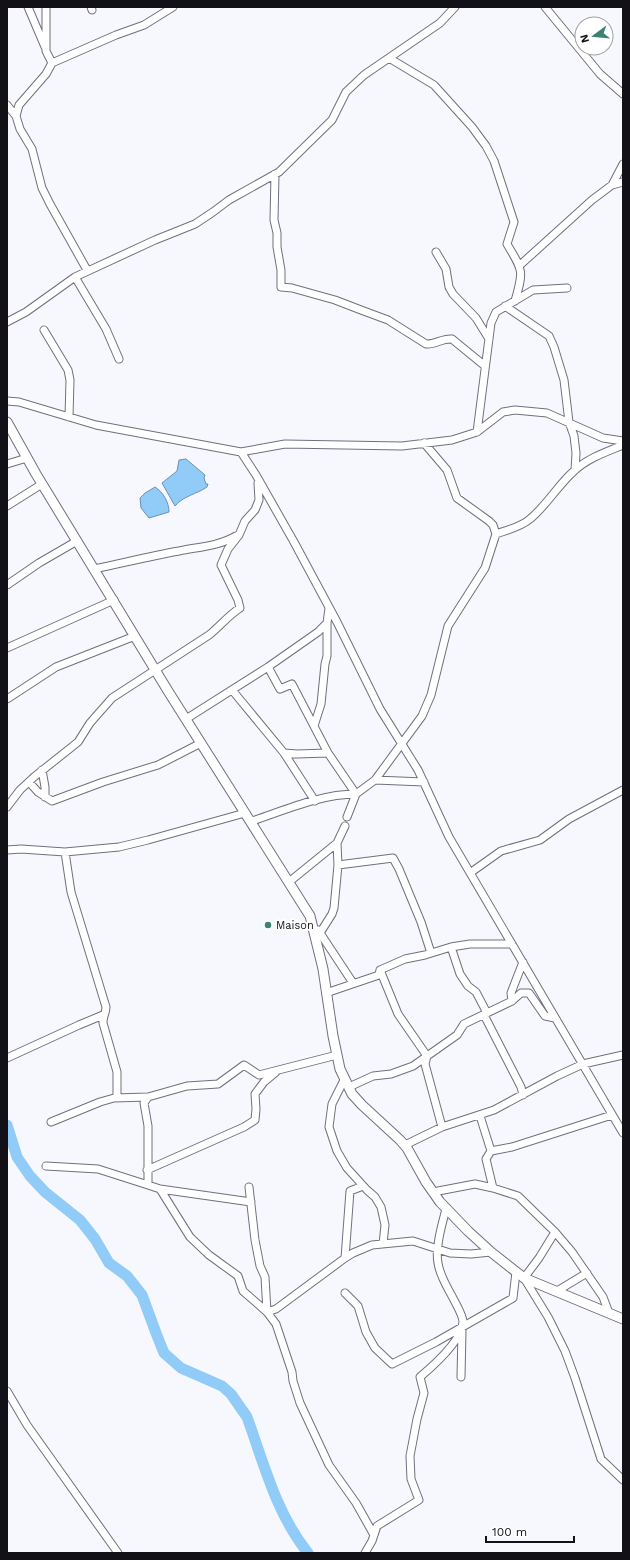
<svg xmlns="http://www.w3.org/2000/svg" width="630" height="1560" viewBox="0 0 630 1560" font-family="'Work Sans',sans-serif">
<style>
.water{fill:#91cbf7;stroke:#6b93b4}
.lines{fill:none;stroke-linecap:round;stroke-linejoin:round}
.river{stroke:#91cbf7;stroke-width:11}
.minor-casing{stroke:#70707e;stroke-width:9}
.tertiary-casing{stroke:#70707e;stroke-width:11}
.minor{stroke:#fff;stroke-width:7}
.tertiary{stroke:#fff;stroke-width:9}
.poi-dot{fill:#3e8172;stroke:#fff;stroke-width:1.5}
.labels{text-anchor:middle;stroke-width:3.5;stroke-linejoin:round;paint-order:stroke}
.poi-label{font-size:11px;fill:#111117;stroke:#fff;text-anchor:start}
</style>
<rect width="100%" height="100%" fill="#f7f7fe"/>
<path class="water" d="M186,459L205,475L204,478L206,484H208L207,487C197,494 183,496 175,506L162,483L177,471L179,460Z
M155,487C163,492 169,502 169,512L149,518L141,508L140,498L145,493Z"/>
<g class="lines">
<path class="river" d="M7,1125L17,1157L30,1176L45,1192L80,1220L95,1239L109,1263L127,1276L142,1295L156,1333L164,1353L181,1368L222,1386L231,1394L247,1417C264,1464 276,1513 308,1553"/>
<g class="minor-casing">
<path id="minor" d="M28,7L45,47
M46,7V51L52,63L46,74L19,105L16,116L20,129L32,149L42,188L50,204L87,270
M91,7L92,10
M545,7L600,74L623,94
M389,58L434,85L472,127L486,146L494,161L514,222L507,244C523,271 524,270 515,301
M52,63L116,35L144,25L173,7
M7,105L16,116
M275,174L274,220L277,233V247L281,270V287L292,288L335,300L361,310L388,320L426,344C435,345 442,338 452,339L485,366
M612,185L623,164
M436,252L446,269L449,287L453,294L476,318L489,339
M519,266L592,200L612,185L623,182
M75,277L106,329L119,359
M505,306L549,336L554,347L564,380L569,422L574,436L576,453L575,470
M7,322L26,312L75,277L155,240L195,224L213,212L229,200L279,172L332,120L346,92L364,75L440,23L455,7
M44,330L68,370L70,380L69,417
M7,401L19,402L96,425L241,452L256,475L294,542L337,622L380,709L418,770L449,837L623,1133
M477,432L491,323L496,312L533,290L567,288
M241,452L285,444L402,446L452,440L477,432L503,412L515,410L547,413L603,438L623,441
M7,464L27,458
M7,506L42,484
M496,534C507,530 521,527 530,519C547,505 558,485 574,471C588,458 606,452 623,445
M94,569C123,563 151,556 179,551C198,547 219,546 236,536
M7,585L39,563L77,541
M7,648L114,600
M268,667L280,689L292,684L328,753L356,794
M232,690L284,753L315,801
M7,699L56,667L135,636
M186,719L268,667L318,632L327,623
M314,726L321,704L325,664L327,656V623L329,608
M284,753L297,754L328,753
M42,770L45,787V797
M375,780L424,782
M29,782L38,792L52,801L103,782L158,765L201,743
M7,807L20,790L34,777L78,742L90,723L112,698L209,635C220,626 229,615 240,608L238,600L221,565L228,549L239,535L245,521L255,510L259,500L258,483
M347,817L356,794L375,780L422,716L431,695L448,626L485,568L496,534L493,525L489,521L457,498L447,470L424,443
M252,821C285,810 321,794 356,794
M7,850L21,849L65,852L119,847L148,840L245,813
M65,852L71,892L106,1007C106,1013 103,1015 103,1023L117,1072V1098
M338,865L393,858L399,869L421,922L431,953
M470,873L501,851L540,840L569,819L623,790
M289,882L337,843L345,826
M318,930L353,983
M320,933L332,914L334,908L338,865L337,843
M451,947L460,974L468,986L476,992L487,1013
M380,970L398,1014L427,1056L425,1064L442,1127
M326,993L379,975L380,970L405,959L425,955L451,947L470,944H512
M512,1001L511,993L523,962
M484,1015L521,1087L523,1095
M337,1055L259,1075L244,1065L218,1084L187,1086L148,1097L144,1103L148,1126V1185L160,1189L190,1237L209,1255L238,1276L243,1291L267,1312L276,1324L292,1372L293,1381L300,1403L329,1465L356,1503L374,1535
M7,1058L79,1025L103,1015
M344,1080L332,1104L329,1127L337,1151L347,1168L367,1190L375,1197L381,1207L385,1225L383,1244
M349,1087L373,1076L391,1074L413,1066L457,1035L464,1024L512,1001L521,993H529L545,1016L555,1018
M480,1116L491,1151L486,1159L493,1188
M51,1122L100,1102L114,1098L148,1097
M405,1145L442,1127L494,1110L557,1076L583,1064L623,1055
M491,1151L512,1147L612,1115
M46,1166L98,1169L148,1185
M147,1170L244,1127L255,1120L256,1109L255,1094L264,1082L276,1072
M249,1187L255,1240L260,1266L265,1277L267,1312L276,1309L345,1258L353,1253L372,1245L413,1241L450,1253L471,1254L491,1252
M160,1189L251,1202
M433,1192L475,1184L493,1188L518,1196L555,1232L572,1252L603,1297L609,1313
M555,1232L539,1258L524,1278L548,1317L565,1351L575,1378L601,1459L623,1480
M345,1258L350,1191L363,1186
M557,1291L587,1273
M345,1293L358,1306L366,1332L375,1348L392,1364L436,1342L513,1298L516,1272
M461,1377L462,1330
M7,1391L27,1425L118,1553
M365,1553L372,1541L377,1526L419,1500L411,1479L410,1456L417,1419L424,1393L420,1377C433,1366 462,1340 463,1322C463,1316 457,1306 454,1300C448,1288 440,1277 438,1263C435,1248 442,1224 446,1209"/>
</g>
<g class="tertiary-casing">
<path id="tertiary" d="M7,422L36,474L168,691L310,916L323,969L333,1036L340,1069L352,1094L362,1105L400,1140L407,1148L426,1182L440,1202L468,1231L491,1252L524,1278L623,1319"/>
</g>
<use href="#minor" class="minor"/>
<use href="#tertiary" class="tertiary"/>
</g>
<circle class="poi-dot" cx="268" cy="925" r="4"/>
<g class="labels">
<g class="poi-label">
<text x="276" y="929">Maison</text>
</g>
</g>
<rect width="630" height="1560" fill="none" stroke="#111117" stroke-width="16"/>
<g transform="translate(594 36) rotate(254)"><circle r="19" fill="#ffffff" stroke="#a0a0a2"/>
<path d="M0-3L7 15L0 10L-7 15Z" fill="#3e8172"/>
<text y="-6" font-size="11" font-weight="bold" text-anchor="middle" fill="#111117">N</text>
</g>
<path d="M486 1536v6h88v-6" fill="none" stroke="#111117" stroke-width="2"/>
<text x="492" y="1536" font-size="12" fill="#111117" stroke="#ffffff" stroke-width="3" paint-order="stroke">100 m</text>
</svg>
